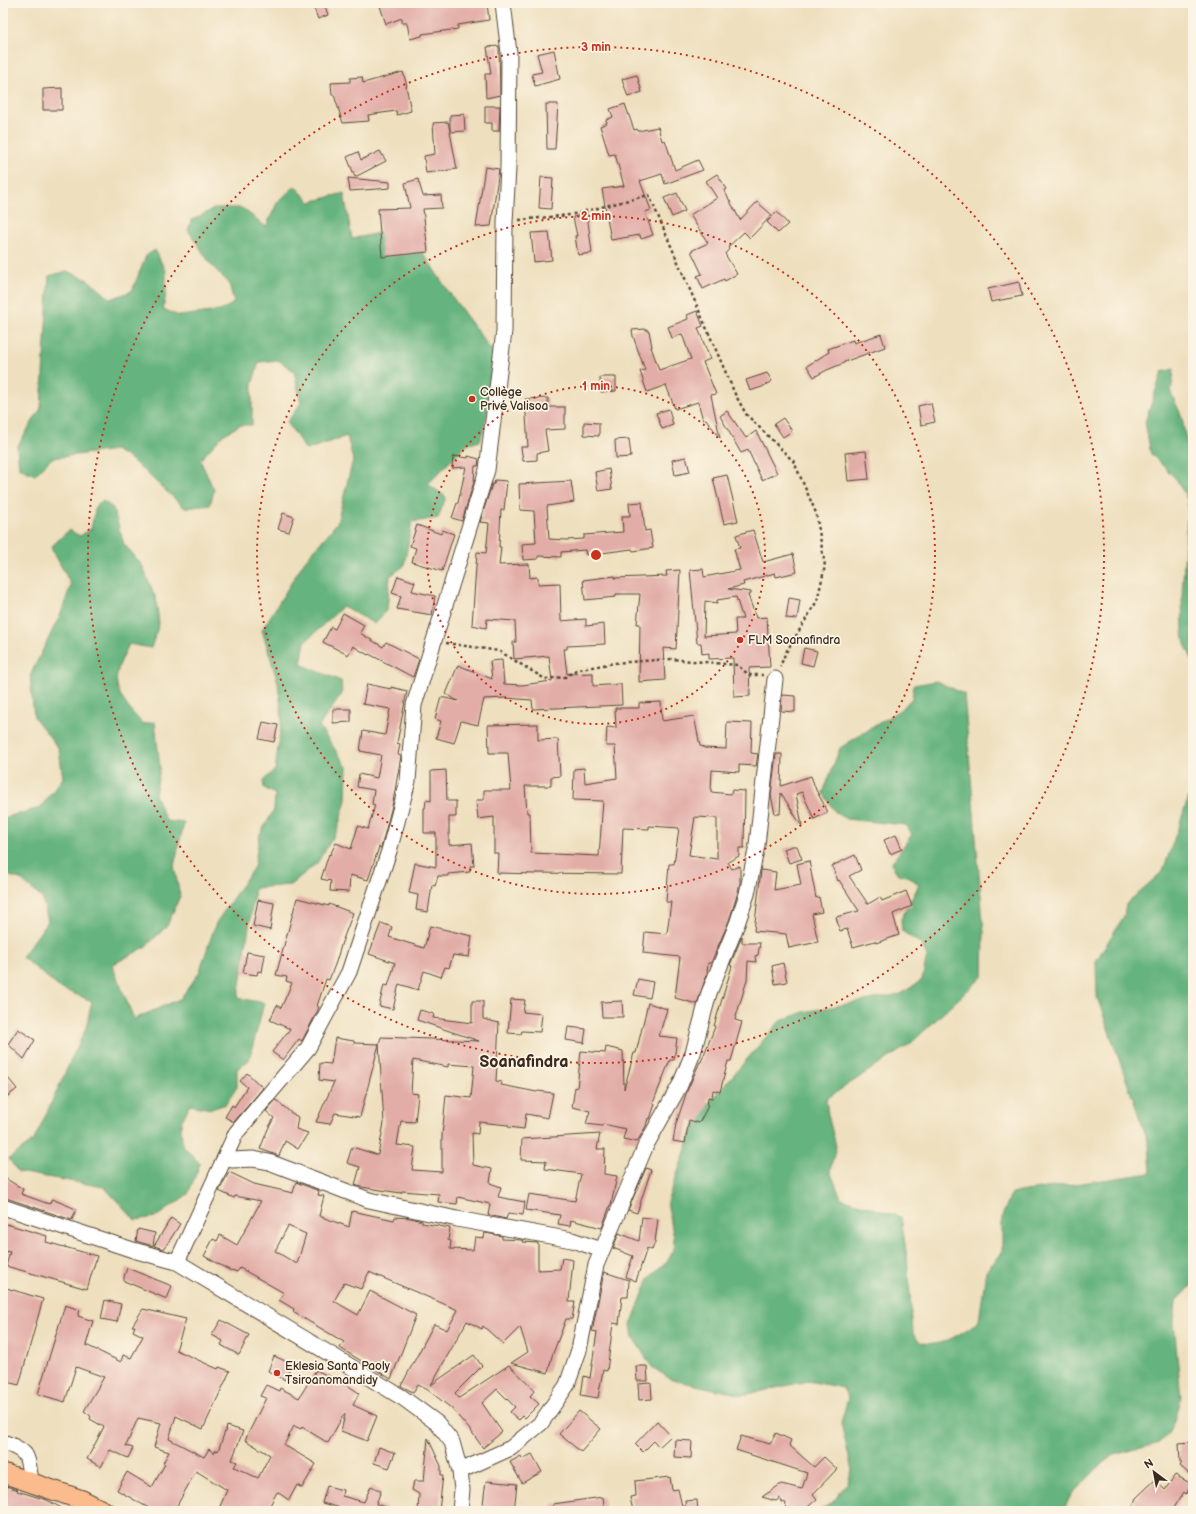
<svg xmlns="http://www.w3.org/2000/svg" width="1196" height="1514" viewBox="0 0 1196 1514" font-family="'Balsamiq Sans',sans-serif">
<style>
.forest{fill:#65b37e;stroke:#506e4e}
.building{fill:#e2ada7;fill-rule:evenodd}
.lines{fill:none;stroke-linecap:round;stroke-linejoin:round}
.minor-casing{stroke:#564536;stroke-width:17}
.major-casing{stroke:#564536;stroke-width:21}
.path{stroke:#564536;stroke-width:2.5;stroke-dasharray:3 3;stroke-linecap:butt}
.minor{stroke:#fff;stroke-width:15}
.major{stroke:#fbbb8c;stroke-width:19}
.ring{fill:none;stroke:#c8321e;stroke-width:2;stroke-dasharray:2 4}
.poi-dot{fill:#c8321e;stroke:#fcf5e5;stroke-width:1.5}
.labels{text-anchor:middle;stroke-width:3.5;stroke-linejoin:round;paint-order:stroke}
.poi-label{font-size:12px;fill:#3b2a1e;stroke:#fcf5e5;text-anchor:start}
.district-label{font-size:16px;font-weight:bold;fill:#3b2a1e;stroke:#fcf5e5}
.centre{fill:#c8321e;stroke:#fcf5e5;stroke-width:2}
.ring-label{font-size:12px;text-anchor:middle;font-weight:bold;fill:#c8321e;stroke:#fcf5e5;stroke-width:3.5;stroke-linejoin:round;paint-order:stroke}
</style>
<rect width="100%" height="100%" fill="#fcf5e5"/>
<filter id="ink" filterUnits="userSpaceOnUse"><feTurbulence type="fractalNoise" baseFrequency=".025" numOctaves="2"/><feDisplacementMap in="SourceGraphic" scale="8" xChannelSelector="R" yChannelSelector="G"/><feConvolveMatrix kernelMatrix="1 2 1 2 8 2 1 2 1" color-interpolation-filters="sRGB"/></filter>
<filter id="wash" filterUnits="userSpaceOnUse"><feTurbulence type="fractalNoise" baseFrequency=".012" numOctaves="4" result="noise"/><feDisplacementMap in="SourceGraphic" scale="16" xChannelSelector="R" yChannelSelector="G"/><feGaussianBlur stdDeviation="0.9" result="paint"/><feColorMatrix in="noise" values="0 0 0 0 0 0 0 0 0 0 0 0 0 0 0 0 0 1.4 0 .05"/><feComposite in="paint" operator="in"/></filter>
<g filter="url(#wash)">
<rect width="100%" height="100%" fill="#eedfbe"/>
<path class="forest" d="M295,186L310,202L344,193L352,239L406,227L448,291L494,354C492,383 489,413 480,441L466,445L428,484L446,497L438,518L412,522L404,566L390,576L387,609L375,624L343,606L305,642L301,664L341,681L342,694L319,726L347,767L346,800L337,831L317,863L290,885L255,888L238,998L264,1003L249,1060L237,1069V1087L226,1104L211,1109L190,1105L181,1122L182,1144L200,1164L188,1194L156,1217L135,1220L104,1187L18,1172L9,1159L34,1140L86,1028L92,1001L60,988L22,957L48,921L42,898L20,879L3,874V818L40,808L63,778L59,749L34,717L30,676L61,613L71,585L51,547L69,530L80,536L91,529L96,505L103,501L113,508L124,544L142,565L156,599L159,624L151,648L129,644C125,653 120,661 118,670C111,691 130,710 143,724L155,722L160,769L155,795L166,821L184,823L174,866L180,896L167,926L145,947L112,965L134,1019L180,999L199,973L216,923L254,867L260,834L274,810L275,794L264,788L263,781L275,770L282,718L278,682L262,630L304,562L337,523L353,460L347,436L306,450L287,422L301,403L294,371L278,360L259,362L252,385V425H240L223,435L200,460L214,490L210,505L185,508L132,460L115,450L52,458L35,475L19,468L17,447L41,408L49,276L67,271L88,280L111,299L132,291L146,256L155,250L166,272V294L163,309L179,316L220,311L234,303L229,283L212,266L188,230L192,220L216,208H242L266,227L277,203Z
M1174,369L1171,393L1182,417L1186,441L1193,450V661L1185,644L1183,632L1182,595L1188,501L1177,480L1151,454L1145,422L1162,372Z
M936,681L964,694L984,933L983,976L910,1044L826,1099L828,1115L836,1146L830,1171L841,1198L901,1217L907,1258L913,1333L921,1343C925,1343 930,1344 934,1344C950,1342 966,1330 979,1321L986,1271L1002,1253V1216L1012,1193L1151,1173L1149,1144L1097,997L1096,961L1124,916L1126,904L1163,871L1193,785V1284L1176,1302L1174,1322L1181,1398L1175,1422L1169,1432L1160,1442L1114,1455L1104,1462L1071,1495L1063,1511H819L833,1502L848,1482L852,1470L841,1423L848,1398L843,1388L808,1381L743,1395L672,1380L652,1367L633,1337L631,1325L649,1278L667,1262L673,1251L674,1238L667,1202L698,1116L780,1021L804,1012L901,994L922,980L927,955L921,944L902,931L901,919L919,885L910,877L898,874L891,864L912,834L906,825L846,819L836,813L823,793L840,748L903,708L912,698L914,685Z"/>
<g id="blocks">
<path class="building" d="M312,3H324L328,15L318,19Z
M379,3H487L489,20L458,25V29L422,34V36L410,39L407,23H402V18L386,24Z
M499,46L500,95L486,98L485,74H491L487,47Z
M554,50L560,79L535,86L532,74L542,72L537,54Z
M403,72L407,86H406L411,111L397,115L396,111L368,115L369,121L343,123L334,95H332L331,83L350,82V78L362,77L363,83Z
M637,75L642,92L628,97L622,79Z
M62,88V110H43V89Z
M546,104H558L555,149H547Z
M625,104L634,130L637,129L638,131L658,127L662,141L665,140L675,170L698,160L703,170L665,184L662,174L640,181L651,210L645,212L653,235L641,239L640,235L611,240L602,189L624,186L615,154L609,155L600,126L607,123L606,120L613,117L610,109Z
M485,106H500L499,131H492V123H485Z
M464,114L465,131L450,132L457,169L426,173L424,156L435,154L433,123L448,122L450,131V115Z
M380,151L386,161L355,177L347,157L358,152L361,160Z
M485,167L499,169L491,226L476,227Z
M717,174L727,189L724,190L740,220L757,202L772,215L750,238L744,232L728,247L729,249L725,254L737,274L725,281L724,279L703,289L697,276L702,274L691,251L708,243L690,215L717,198L706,181Z
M541,177L553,178L551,209L539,208Z
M348,178L390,182V188L350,191Z
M418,179L423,196L441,195L442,208L423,209L428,252L382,257L378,209L410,208L405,183Z
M677,193L685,211L672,217L664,198Z
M777,212L788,224L778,233L767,222Z
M587,214L592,253L578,255L575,236H577L573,217Z
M549,232L552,260L534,262L531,233Z
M1019,282L1022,296L991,302L988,289Z
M697,311L703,326L698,328L710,359L703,362L716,394L711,395L720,438L706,419L703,420L698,402L675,409L666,385L647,392L640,371L645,370L633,336L632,330L647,329V331H649L652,347H651L659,370L691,359L682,334L672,338L668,327L688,319L687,315Z
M881,334L885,347L844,362V363L827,370L814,377L807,366L829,352L828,349L853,340L854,343Z
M767,373L772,381L762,387L750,391L746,380Z
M600,377H616V391L601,392Z
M548,398V407H565V429L545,430L548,451L537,453V460L523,461L521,447H528L525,399Z
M931,403L935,422L921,425L918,406Z
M669,409L673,425L662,429L656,413Z
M727,411L746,438L756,431L777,473L762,480L748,450L741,453L720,416Z
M783,418L792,431L783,437L774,424Z
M584,422L599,423V436L584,435Z
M629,439L631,457L616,458L615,440Z
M866,451L869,479L848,481L845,453Z
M453,456L468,458V456L479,459L478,466H475L474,482L462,521L452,518L457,503H458L466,467L452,468Z
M686,457L690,472L675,475L672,460Z
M609,469L612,489L598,491L595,472Z
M727,475L738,521L724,524L713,478Z
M495,480L507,481L504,510H501L499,547H501L499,565L529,564L530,578L538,577V584L560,583L561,621L586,619V626L604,624L605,644L567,646V649H564L567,674L593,673V686L621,684L622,705L533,709L532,700L505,698L484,699L478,725L461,721L454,743L436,738L441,721L435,719L441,697L458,701L446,694L458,665L492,679L490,661L502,660L504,684L522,685L552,681L549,656L514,659L513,642H516L515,621L487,619L486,628L472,625L477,552L486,553L489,523L480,522L492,484H494Z
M571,481L574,502L547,506L549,539L566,540L584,539V535L623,532L622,516H630L629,503L642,502L645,531L650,530L653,548L633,551L632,549L586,555L585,550L561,552V557L538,556V559L523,560L522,544L536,543L534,511L520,510L519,484Z
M283,513L294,517L289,532L278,529Z
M417,525L441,534L442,530L454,534L442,571L412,562L416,548L410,546Z
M753,530L763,562L793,554L797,572L776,577L775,573L743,582L744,585L728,589L751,592V594L748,595L756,618L767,617L770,667L749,668L750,696L734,697L733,658L709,659V653L702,654L701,643H697L690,570L703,569L704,577L740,570L734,549L740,548L736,535ZM736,597L743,619H735L736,634L704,636L705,601L717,603V600Z
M680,570L676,649L663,648L665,680L639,682L640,624H637L640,594H616V597L585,600L583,580L615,576V578L667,576L666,571Z
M398,576L415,582L412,591L435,596L432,615L397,609L401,596L392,593Z
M789,598L800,600L797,619L786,618Z
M343,613L364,625L360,633L383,647L386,642L419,659L413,677L369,654L368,655L353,646L348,655L323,642L331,627L335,629Z
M804,648L817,651L813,666L801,663Z
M367,684L391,689V687L407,691L397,743L400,744L398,755L401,756L393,802L381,848L379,847L368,880L350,875L349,892L330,891L331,881L321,879L329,854L330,855L336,843L351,849L358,826L368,829L375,805L372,804L374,790L357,787L359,774L377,778L381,755L360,751L363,731L385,735L390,709L363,704Z
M782,695L795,696V712L781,711Z
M661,702L662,721L694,716L700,746L704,747V748L726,749L727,722L752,723L751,753L758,754L756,766L739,765V772L712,770L711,792L731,794L732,790L745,791L744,848H739V856L728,862L732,869L740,866V883L738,892L729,921L711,963H708L707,974L697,1004L675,998L680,957L643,953L645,932L667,934L671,902H666L669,864H674L679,828L649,826V829L623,828L621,874L536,873V874L497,873L498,853H494V817L478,819L476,800H484V790H511L508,753H489L488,725L538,724V740L558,739L560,776L551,777V786H525L527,813H530L531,853L599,856L603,801L573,800L574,769L584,768L585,783L617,778L615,746H606L607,727L616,728L615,708H639V703ZM695,817L717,818V859L689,855Z
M333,709H351V722L333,723Z
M263,722L278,725L274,742L259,739Z
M776,754H782L781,786L811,776L816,790L828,812L814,819L802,792L796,794L802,825H801L781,793L780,814H775L771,795Z
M446,770L447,801H456V817H449V845L472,843L474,866H470V872L448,874V876H438L435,886L432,885L428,912L416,910L418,895L409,893L415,863L436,867V833H424V808H425L426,800L431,801V771Z
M896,835L902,849L890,854L884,840Z
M792,846H797L802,859L789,863L784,849Z
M855,855L861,870L849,876L868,904L880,897L882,901L906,891L912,906L893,914L899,935L876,943L875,941L853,947L847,929L840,931L836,917L859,911L839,880L838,881L832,866Z
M809,861L816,898L819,897L822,912L812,914L818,942L789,948L786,934L754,931L761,870L776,872L774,890L801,885L797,864Z
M297,898L329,906V904L353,913L342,942L336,962L329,980L326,979L317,1006L319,1007L316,1014L302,1041L299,1039L283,1060L272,1052L290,1029L270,1020L277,1005L281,1008L292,983L286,981L287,977L276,975Z
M258,900L274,903L270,930L253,926Z
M381,923L392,927L389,937L424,948L430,926L472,936L469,957L453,955L449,968L445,967L441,977L424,971L418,990L399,984L393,1009L379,1006L384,985L388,986L395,963L369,954Z
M742,936V943H760L758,955L755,956L756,962L748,961L747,980L735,1020L742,1022L731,1061H728L720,1092L713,1090L712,1098L708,1097L707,1108L699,1123L689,1120L685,1143L673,1141L676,1124L687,1091L700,1062H701L715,1027L714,1026L732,966L730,965Z
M247,952L265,955L262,972L258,971L257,975L243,973Z
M783,963L787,982L775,984L772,966Z
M638,979L653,982L650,998L634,995Z
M511,999L525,1000L523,1012L542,1014L540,1032L522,1031L521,1034L508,1033Z
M472,1001H483V1019L499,1023L496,1081L502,1082L501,1085L537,1092L538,1091L553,1093L548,1118L526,1114L524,1129L508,1127V1125L479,1122L478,1134L472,1133L473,1165L492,1169L490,1183L501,1187L498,1197L525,1202L523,1215L508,1213L506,1219L488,1215L490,1204L458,1197L457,1204L438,1202L439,1194L402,1191L401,1193L361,1187L355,1185L360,1167L347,1163L352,1147L378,1155L384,1123L379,1044L381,1037L479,1041L417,1020L420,1010L434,1014L433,1018L472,1023ZM413,1060L448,1067V1064L474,1066L471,1098L446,1095L442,1136V1172L412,1170L415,1147L397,1145L401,1121L415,1122L418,1094L411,1093Z
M622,1001L623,1017H602L601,1002Z
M648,1003L667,1009L659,1036L677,1038L674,1060H670L653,1103L655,1104L650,1119L648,1118L646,1126L637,1142L623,1139L626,1129L603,1124L602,1126L586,1124L590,1111L572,1107L575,1087L577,1088L581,1051L605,1053L606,1047L623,1051L624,1089L634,1053H636Z
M568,1027L586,1029L584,1043L566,1040Z
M18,1029L35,1040L24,1059L8,1044Z
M335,1038L354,1041V1043L379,1044L360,1117L335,1113L330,1124L316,1122L334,1082L319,1080L320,1063L331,1064Z
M3,1072L17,1089L3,1100Z
M247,1073L263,1088L234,1122L225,1117L232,1105L234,1107L247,1087L240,1081Z
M276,1100L290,1112L298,1117L296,1129L308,1133L298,1149L285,1141L279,1156L260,1149L268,1129L274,1118L266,1111Z
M600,1134L597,1149H605L604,1174L617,1176L611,1205H610L602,1228L571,1220L570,1226L558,1224L560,1215L526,1210L529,1194L575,1201L581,1174L545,1169L546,1161L521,1160L522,1139Z
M646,1168L651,1170L637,1213L628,1210Z
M229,1172L254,1184L293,1193L296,1182L319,1191L318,1195L324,1196L319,1216L349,1227L352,1211L394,1220L395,1217L411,1218L422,1221V1223L450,1228L448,1240L451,1241L450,1249L473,1250L475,1237L484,1238L485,1233L502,1236V1239L521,1240H523L522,1242L538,1243V1270L560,1269L562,1258L573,1260L569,1302H575L572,1319H566L552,1356L548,1373L511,1363L528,1352L520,1327L503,1344L483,1326L482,1329L467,1321L431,1385L474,1355L482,1366L455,1393L459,1398L509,1365L535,1390L530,1396L539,1404L525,1418L523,1416L519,1420L510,1412L515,1407L497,1389L482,1403L502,1432L483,1448L471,1431L451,1408L428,1390L418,1385L413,1392L401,1386L434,1324L447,1330L458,1310L369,1272L361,1289L344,1283L334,1301L358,1315L370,1291L416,1315L391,1379L340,1348L344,1342L293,1312L294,1309L279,1300L284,1293L240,1268L237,1272L232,1270L231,1271L204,1256L213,1239L217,1241L220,1235L237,1245L261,1201L235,1196L234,1198L219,1191ZM288,1226L306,1234L297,1264L275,1251Z
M3,1177L23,1189L21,1194L49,1204L52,1199L76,1209L72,1220L3,1197Z
M642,1217L658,1219L655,1242L652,1250L647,1248L636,1281L626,1277L633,1256L613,1248L619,1233L639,1241Z
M171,1218L180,1224L164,1249L154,1246Z
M3,1223L47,1236L46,1242L97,1256L87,1289L6,1266L10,1252L3,1251Z
M138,1229L155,1233L153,1246L136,1241Z
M127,1268L172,1286L167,1299L124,1281V1277Z
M604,1272L629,1280L628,1297H622L619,1324L613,1323L607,1371L603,1370L598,1398L581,1395L584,1376L590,1378L597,1332L592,1331L593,1327Z
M3,1287L43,1299L19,1385L3,1381Z
M105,1300L121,1304L117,1322L101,1319Z
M65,1305L80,1310L78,1316L93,1321L86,1345L121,1362L123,1355L131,1358L143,1336L133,1331L135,1326H132L143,1309L186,1319L176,1350L218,1369L219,1367L230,1371L203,1429L176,1416L169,1439L204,1457L209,1449L214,1453L216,1450L218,1451L227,1426L243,1431L232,1460L237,1462L234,1467L258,1478L270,1455L245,1440L266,1398L260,1396L266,1385L279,1391L280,1388L299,1398L316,1370L344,1383L359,1393L353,1405L377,1416L367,1441L341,1431L345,1415L344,1414L328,1443L302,1427L301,1429L294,1426L284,1445L316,1464L302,1488L297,1485L289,1500L277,1492L267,1511H218L227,1490L196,1471L174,1511H154L117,1490L127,1472L152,1487L165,1464L163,1463L169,1452L154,1447L161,1423L138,1418L126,1446L133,1448L128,1458L110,1450L101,1467L87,1459L104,1427L90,1419L91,1416L84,1411L104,1377L76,1367L65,1402L38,1394Z
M221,1320L249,1335L239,1355L221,1345L223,1341L212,1335Z
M274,1356L292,1364L285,1380L268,1371Z
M636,1366H647L648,1381H637Z
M651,1383L652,1399L639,1400L638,1384Z
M579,1411L601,1429L581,1452L559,1434Z
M657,1421L671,1436L659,1447L654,1441L643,1452L635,1444Z
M776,1433L791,1440L789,1445L814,1467L824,1457L837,1469L813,1494L817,1499L803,1511H785L786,1503L781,1502L780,1498L776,1501L762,1497L781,1484L802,1489L807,1473L736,1450L741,1436L770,1444Z
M428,1438L441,1466V1475H443L439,1511H418L419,1494L412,1490L414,1481H424Z
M675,1440L692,1441L691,1458L674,1457Z
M1191,1442L1193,1458V1477L1180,1466L1182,1462H1180L1179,1443Z
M379,1447L395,1453L389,1468L374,1463Z
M532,1454L542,1472L522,1483L510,1462L521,1456L522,1459Z
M1175,1475L1192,1484L1186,1494L1184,1492L1172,1511H1145L1133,1506L1136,1498L1155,1480L1165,1490Z
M670,1477L672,1490L678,1489L682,1506L658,1511H633L630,1497L636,1496L635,1481Z
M486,1481L517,1484L514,1511H482Z
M3,1485L18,1490L17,1491L47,1500L67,1511H23L3,1505Z
M327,1486L343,1490L342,1496L364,1502L371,1486L381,1491L376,1504L386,1507L385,1511H352L322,1503Z
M603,1497L605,1511H553V1504Z
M697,1500L698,1511H686L685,1501Z"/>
</g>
</g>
<g filter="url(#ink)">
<use href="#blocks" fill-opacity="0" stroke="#564536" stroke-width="1"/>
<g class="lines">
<g class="minor-casing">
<path id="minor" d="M232,1160L253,1159L269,1162L369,1200L457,1219L572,1240L602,1250
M3,1207L133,1250L177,1262L403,1398L437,1423L452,1442L460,1471L462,1490L460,1511
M177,1262L236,1133L308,1048L349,972L389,851L408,781L414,705L487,470L504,331L505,222L508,168L509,53L503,3
M3,1442C30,1452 27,1455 31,1482
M460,1471L511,1448L541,1423L567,1385L579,1350L596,1265L646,1145L680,1085L693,1053L709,993L737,924L747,894L757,845L775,679"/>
</g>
<g class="major-casing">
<path id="major" d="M3,1473L82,1500L104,1511"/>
</g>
<path class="path" d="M519,220L570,215L649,195L735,394L746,414L794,462L816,513L825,566L817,601L785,654L780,667
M446,643L499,651L545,679L565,677L576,670L614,663L671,659L737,665L749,675H763"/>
<use href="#minor" class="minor"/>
<use href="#major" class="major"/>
</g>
</g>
<g class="ring">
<circle cx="596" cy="555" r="169"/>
<circle cx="596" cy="555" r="339"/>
<circle cx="596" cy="555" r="508"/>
</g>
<g class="poi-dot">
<circle cx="472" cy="399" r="4"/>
<circle cx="740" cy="640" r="4"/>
<circle cx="277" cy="1373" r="4"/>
</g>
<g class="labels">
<g class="poi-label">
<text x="480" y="396">Collège<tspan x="480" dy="14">Privé Valisoa</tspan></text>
<text x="748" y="644">FLM Soanafindra</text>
<text x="285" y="1370">Eklesia Santa Paoly<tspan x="285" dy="14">Tsiroanomandidy</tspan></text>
</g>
<g class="district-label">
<text x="524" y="1067">Soanafindra</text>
</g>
</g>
<circle cx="596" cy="555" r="6" class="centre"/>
<g class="ring-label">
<text x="596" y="51">3 min</text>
<text x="596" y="220">2 min</text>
<text x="596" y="390">1 min</text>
</g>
<rect width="1196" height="1514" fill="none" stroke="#fcf5e5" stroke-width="16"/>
<g transform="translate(1154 1472) rotate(328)" stroke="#fcf5e5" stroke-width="3" paint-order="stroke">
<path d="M0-3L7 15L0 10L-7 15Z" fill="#3b2a1e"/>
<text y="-6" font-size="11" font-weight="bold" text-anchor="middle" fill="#3b2a1e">N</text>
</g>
</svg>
